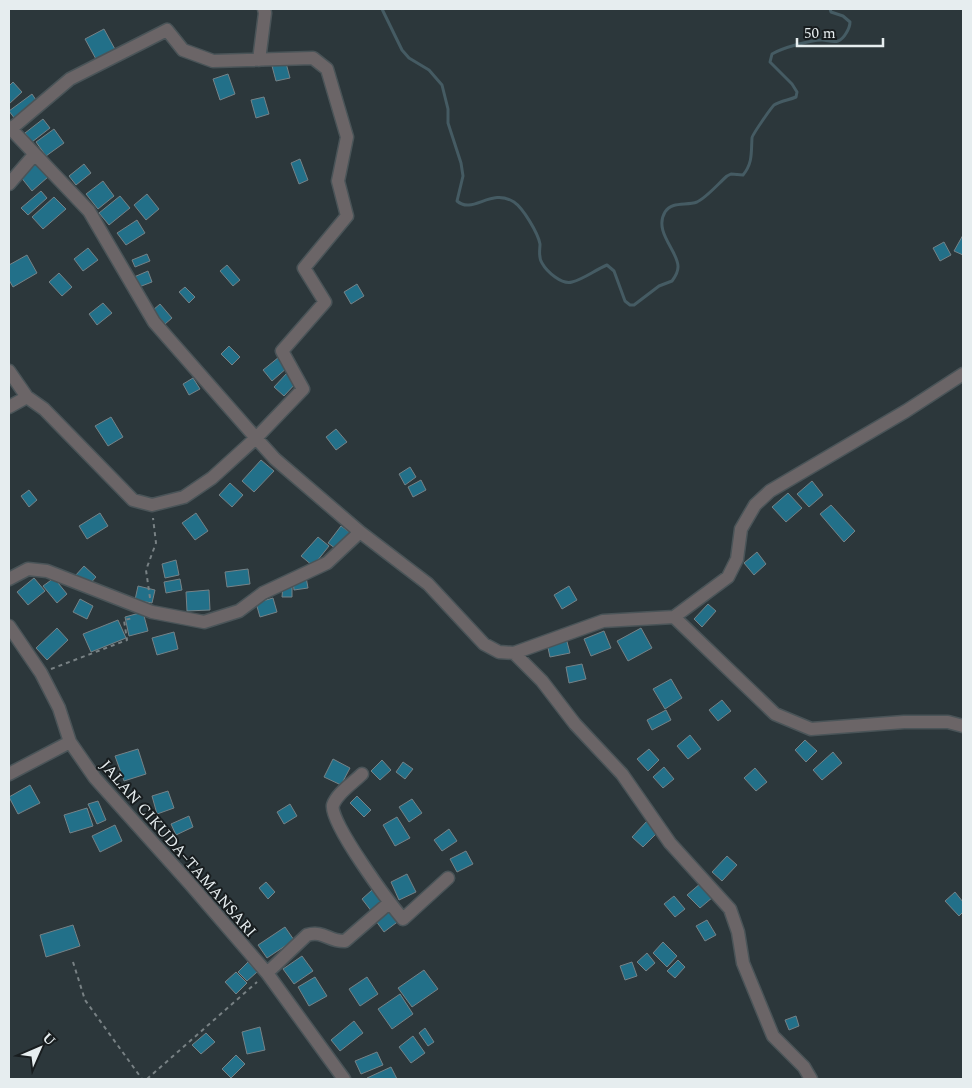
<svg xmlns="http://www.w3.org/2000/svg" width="972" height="1088" viewBox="0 0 972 1088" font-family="Spectral,serif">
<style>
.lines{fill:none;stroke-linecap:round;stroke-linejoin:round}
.stream{stroke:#455b63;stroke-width:3}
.building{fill:#227089;stroke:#758287}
.minor-casing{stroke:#4a5458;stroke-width:15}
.path{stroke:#788184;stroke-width:2;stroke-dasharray:4 4;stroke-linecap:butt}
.minor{stroke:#6b6567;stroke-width:12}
.labels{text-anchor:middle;stroke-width:4;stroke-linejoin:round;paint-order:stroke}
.street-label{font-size:16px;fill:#e6edef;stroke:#181d1f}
</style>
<rect width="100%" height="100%" fill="#2c373b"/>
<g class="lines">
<path class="stream" d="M382,9L402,50L409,58L429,70L442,85L448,109V123L461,163L463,176L457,201C473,215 491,187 514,202C523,208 538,233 540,244C540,250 538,257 542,263C547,272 562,285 572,282C584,279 595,270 607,265L614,271L625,301L630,305H634L659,286L672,281C675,277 678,273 678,267C679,252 653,232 665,212C672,201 686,206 697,202C706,198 719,183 727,176L731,174L743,175C753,163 751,152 752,138C752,135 771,108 774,105C780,101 789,100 796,97L797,92L792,84L770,62L772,54C782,48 810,40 822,40C827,40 833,43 838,41C844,39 850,28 850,22L843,16L831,12L830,9"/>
</g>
<path class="building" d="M104,29L116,51L97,61L85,39Z
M286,63L290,78L276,81L272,66Z
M228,74L235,94L220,100L213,79Z
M13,82L22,92L9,104V86Z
M32,94L38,103L15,119L9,111Z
M264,97L269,114L256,118L251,100Z
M43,119L50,128L32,142L25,133Z
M54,129L64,143L46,156L36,142Z
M300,159L308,180L299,184L291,163Z
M36,163L48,177L32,191L20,176Z
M84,164L91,173L76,185L69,176Z
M103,181L114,196L98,209L86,194Z
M41,191L47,198L28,215L21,208Z
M147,194L159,209L146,220L134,205Z
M120,196L130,208L109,225L99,213Z
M54,197L66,209L43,229L32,217Z
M137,220L145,233L126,245L117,233Z
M963,235V255L954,251Z
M944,242L951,255L940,261L933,248Z
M88,248L98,260L83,271L74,259Z
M147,254L150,261L135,267L132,260Z
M27,255L37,273L13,287L9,280V265Z
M227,265L240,280L233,286L220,271Z
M148,271L152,282L139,287L134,277Z
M59,273L72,287L62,296L49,282Z
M357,284L364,296L351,304L344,292Z
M185,287L195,297L189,303L179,292Z
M103,303L112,313L97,325L89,314Z
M160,304L172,318L165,324L153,310Z
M229,346L240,357L232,365L221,354Z
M279,357L288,367L272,381L263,370Z
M287,373L297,382L284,396L274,387Z
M193,378L200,389L189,395L183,384Z
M111,417L123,437L108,446L95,426Z
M336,429L347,442L336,450L326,437Z
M261,460L274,471L254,492L242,481Z
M410,467L416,477L405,485L399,474Z
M421,480L426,490L413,497L408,487Z
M812,481L823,495L809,507L797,494Z
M230,483L243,495L232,507L219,495Z
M29,490L37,500L29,507L21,496Z
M788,493L802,508L786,522L772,507Z
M831,505L855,531L844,542L820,514Z
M100,513L108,526L87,539L79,526Z
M196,513L208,531L195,540L182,523Z
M341,526L352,534L339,551L328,543Z
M318,537L329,546L313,566L301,556Z
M757,552L766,564L754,575L744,563Z
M176,560L179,575L165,578L162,564Z
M84,566L96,577L87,587L75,576Z
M248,569L250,584L227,587L225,572Z
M306,577L308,588L294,590L293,579Z
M34,578L45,591L28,605L17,592Z
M54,578L67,594L57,603L43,586Z
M180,579L182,590L166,593L164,582Z
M283,585L292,586V597H282Z
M138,586L155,590L152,603L135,600Z
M569,586L577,600L562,609L554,595Z
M209,590L210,610L187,611L186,592Z
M273,598L277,612L260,617L256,603Z
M80,599L93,606L87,619L73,612Z
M708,604L716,611L702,627L694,619Z
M143,612L148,631L129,636L125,617Z
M118,620L126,638L91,652L83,634Z
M57,628L68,640L47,660L36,648Z
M641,628L652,648L628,661L617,641Z
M604,631L611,648L591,656L584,639Z
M174,632L178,649L157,655L152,638Z
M566,638L570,653L550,657L547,643Z
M582,664L586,679L569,683L566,667Z
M671,679L682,698L665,709L653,689Z
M722,700L731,711L718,721L709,710Z
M666,710L671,720L652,730L647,720Z
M690,735L701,749L688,759L677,746Z
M805,740L817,751L806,762L795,750Z
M138,749L146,774L124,781L115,756Z
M649,749L659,760L648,771L637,759Z
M833,752L842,763L822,780L813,770Z
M333,759L350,768L341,785L324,777Z
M382,760L391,770L380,780L371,771Z
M403,762L413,769L405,779L396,772Z
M664,767L674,779L663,788L653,777Z
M755,768L767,782L756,791L744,778Z
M30,785L40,803L18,814L9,797Z
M168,791L174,808L157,814L152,796Z
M357,796L371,810L364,817L350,803Z
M412,799L422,813L409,822L399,807Z
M98,801L106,820L97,824L88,804Z
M290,804L297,816L284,824L277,812Z
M87,808L93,826L70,833L64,815Z
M189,816L193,827L176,835L171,824Z
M397,817L410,838L395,846L383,825Z
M648,820L659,831L643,847L632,837Z
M115,825L122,841L100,852L92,836Z
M449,829L457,841L442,851L434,840Z
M466,851L473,864L457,872L450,859Z
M727,856L737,865L722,881L712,872Z
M407,874L416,892L399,900L391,882Z
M266,882L275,892L268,899L259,888Z
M701,883L713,897L700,908L687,895Z
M372,890L383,903L372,912L362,899Z
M955,892L963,902V912L959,916L945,901Z
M674,896L685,909L675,917L664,904Z
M393,909L400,920L384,932L376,921Z
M707,920L716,935L705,941L696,926Z
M73,925L80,946L46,957L40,935Z
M285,927L294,940L267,958L258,945Z
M663,942L677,956L667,967L653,953Z
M647,953L655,963L646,971L637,962Z
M302,956L313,971L294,984L283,969Z
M678,960L685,967L675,978L667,971Z
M248,962L257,972L247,981L238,972Z
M632,962L637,976L625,980L620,966Z
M424,970L438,989L412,1007L398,988Z
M236,972L247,983L236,994L225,982Z
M315,977L327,996L309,1006L298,987Z
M367,977L378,994L360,1006L349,989Z
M400,994L413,1014L392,1029L378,1009Z
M796,1016L799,1026L789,1030L785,1020Z
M354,1021L363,1033L340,1051L331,1040Z
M260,1027L265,1050L247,1054L242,1032Z
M425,1028L434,1042L428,1046L419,1033Z
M206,1033L215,1042L201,1054L192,1045Z
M413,1036L425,1053L411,1063L399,1047Z
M377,1052L383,1065L361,1074L355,1061Z
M236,1055L245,1064L231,1078L222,1069Z
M391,1067L397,1079H368L367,1078Z"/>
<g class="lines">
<g class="minor-casing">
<path id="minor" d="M259,60L265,13L264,9
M9,127L11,129L89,211L154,322L256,438L303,389L282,351L325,302L304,268L347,216L338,181L347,137L327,69L313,58L213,61L183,50L167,30L70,79L11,129
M9,184L34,155
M9,371L27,397
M9,407L27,397L44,409L133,500L152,505L184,497L212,478L256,438L275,459L360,532L428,584L484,644L499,652L514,653L603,621L674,617L728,577L737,559L741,529L755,505L770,491L906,411L963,374
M9,579L28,569L47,571L152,612L204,622L239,611L263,593L327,563L360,532
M674,617L775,714L811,729L904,722H948L963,726
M9,626L41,673L59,708L70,742L95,778L191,885L267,973L344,1079
M514,653L542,681L575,724L622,774L670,843L730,909L738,932L743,963L773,1036L804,1067L811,1079
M9,774L70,742
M362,774C353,783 337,793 333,805C328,821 391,905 403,919L448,878
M267,973L307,935C324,930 329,942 345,941L389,903"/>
</g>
<path class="path" d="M150,598L146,570L156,543L153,518
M51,669L127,640L124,620L133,618
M73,962L85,1000L142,1079
M147,1079L257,982"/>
<use href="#minor" class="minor"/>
</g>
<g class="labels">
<g class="street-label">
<text transform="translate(179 848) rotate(49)" y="6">JALAN CIKUDA–TAMANSARI</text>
</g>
</g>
<rect width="972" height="1088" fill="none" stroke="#e6edef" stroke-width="20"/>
<g transform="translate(40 1048) rotate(45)" stroke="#181d1f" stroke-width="4" paint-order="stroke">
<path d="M0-4L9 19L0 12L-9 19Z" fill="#e6edef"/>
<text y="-8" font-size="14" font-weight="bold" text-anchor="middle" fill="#e6edef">U</text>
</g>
<path d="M797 38v8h86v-8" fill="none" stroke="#e6edef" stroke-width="2.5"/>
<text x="804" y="38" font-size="15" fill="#e6edef" stroke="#181d1f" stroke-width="4" paint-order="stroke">50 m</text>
</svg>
